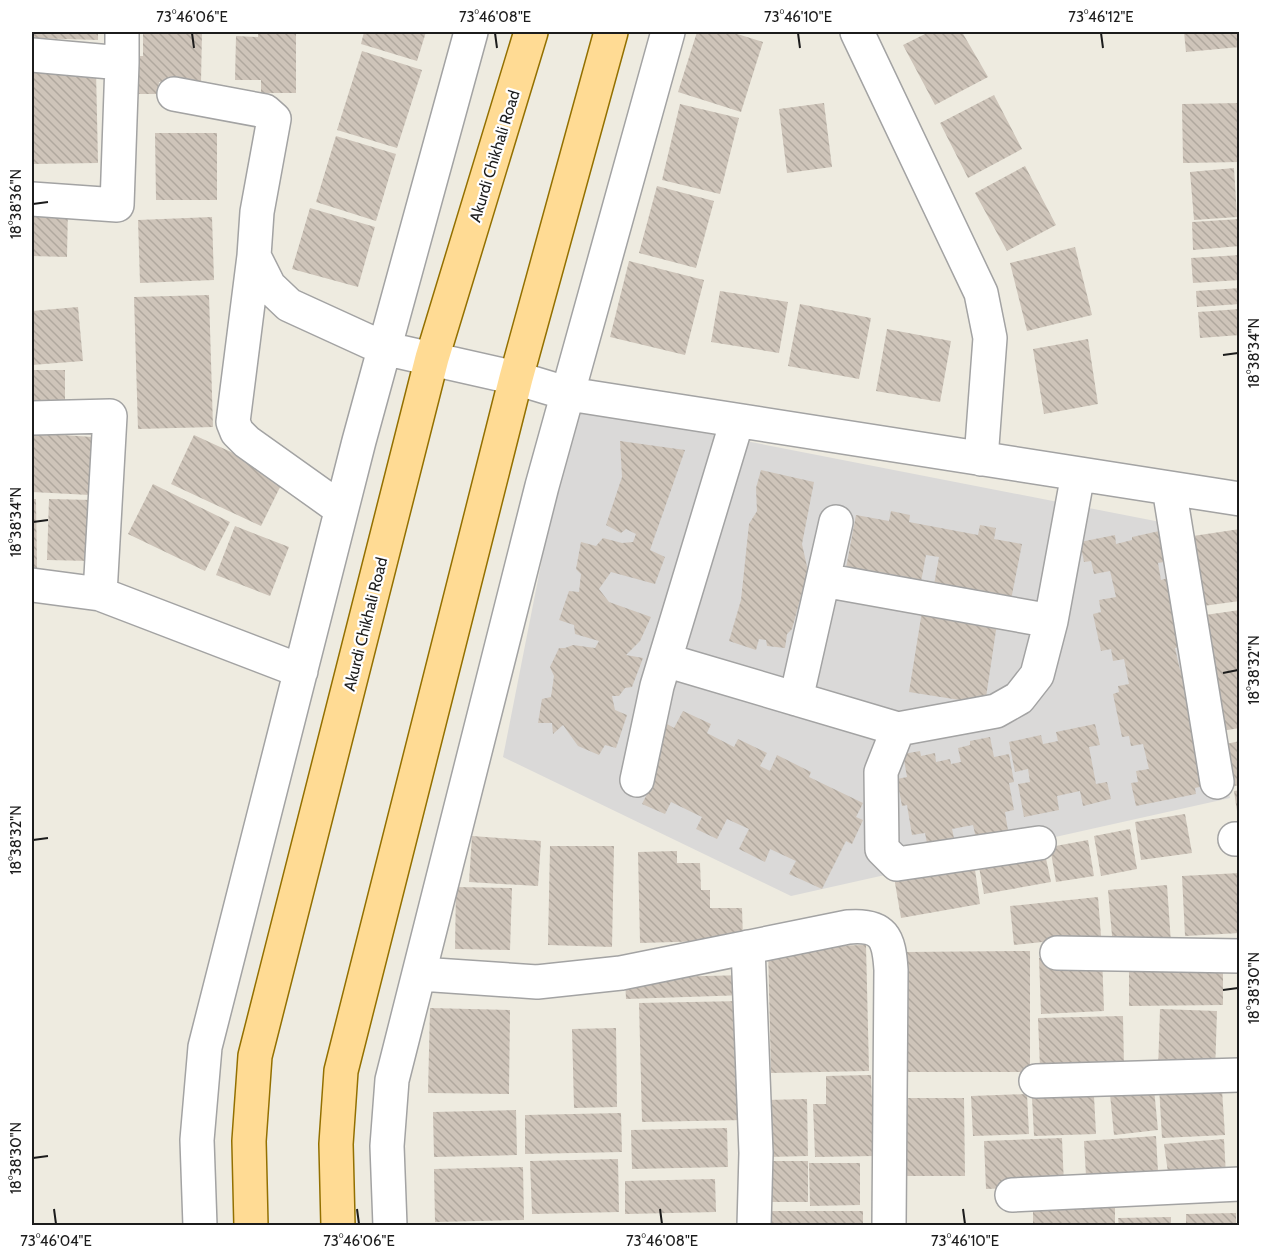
<svg xmlns="http://www.w3.org/2000/svg" width="1271" height="1257" viewBox="0 0 1271 1257" font-family="Cabin,sans-serif">
<style>
.residential{fill:#dad9d8}
.building{fill:url(#building-back-hatch)}
.lines{fill:none;stroke-linecap:round;stroke-linejoin:round}
.minor-casing{stroke:#a3a3a3;stroke-width:36}
.major-casing{stroke:#937000;stroke-width:36}
.minor{stroke:#fff;stroke-width:33}
.major{stroke:#ffdb94;stroke-width:33}
.ticks{fill:none;stroke:#1c1c1c;stroke-width:2}
.labels{text-anchor:middle;stroke-width:4.5;stroke-linejoin:round;paint-order:stroke}
.street-label{font-size:16px;fill:#1c1c1c;stroke:#fff}
.neatline{fill:none;stroke:#1c1c1c;stroke-width:2}
.ticks-label{font-size:15px;text-anchor:middle;fill:#1c1c1c}
</style>
<defs>
<pattern id="building-back-hatch" width="6" height="6" patternUnits="userSpaceOnUse" patternTransform="scale(1.5)"><rect width="6" height="6" fill="#cec4b9"/><path d="M-1 5l2 2M0 0l6 6M5-1l2 2" fill="none" stroke="#b0a89e"/></pattern>
</defs>
<rect width="100%" height="100%" fill="#eeebe0"/>
<path class="residential" d="M572,407L1186,527L1197,619L1230,798L791,896L503,757Z"/>
<path class="building" d="M32,32H98V40L32,38Z
M143,32H202L201,82H159L158,94H132L133,56H143Z
M258,32H296V93H261V80H235L236,36L258,37Z
M364,32H426L417,61L361,44Z
M697,32H731L763,42L741,112L678,92Z
M929,32H962L988,77L935,105L903,45Z
M1184,32H1240V47L1186,52Z
M362,51L422,70L397,148L337,130Z
M96,70L98,163L32,164V71Z
M994,95L1022,149L968,178L940,123Z
M824,103L832,167L787,173L779,109Z
M1240,103V162L1183,163L1182,104Z
M680,104L739,118L720,194L662,180Z
M155,133H217V200H156Z
M336,136L396,154L376,221L316,202Z
M1025,166L1056,225L1007,251L975,193Z
M1234,168L1237,217L1194,220L1190,172Z
M657,186L714,201L696,268L639,253Z
M32,206L68,207L67,257L32,256Z
M310,208L375,227L358,287L292,269Z
M212,217L214,280L140,283L138,220Z
M1240,219V246L1193,250L1192,222Z
M1075,247L1092,315L1027,331L1010,263Z
M1240,255V280L1193,283L1191,258Z
M629,261L704,280L685,355L610,337Z
M1240,288V304L1197,307L1196,291Z
M720,291L788,302L779,353L711,342Z
M209,295L213,427L138,429L134,297Z
M800,304L871,318L859,379L788,366Z
M78,307L83,361L32,365V311Z
M1240,309V335L1200,338L1198,312Z
M887,329L951,341L940,402L876,391Z
M1088,339L1098,404L1044,414L1033,349Z
M32,370H65V410H32Z
M32,433L93,437L90,495L32,492Z
M194,435L285,477L261,526L171,484Z
M620,441L685,450L650,550L665,557L655,584L611,572L599,589L609,602L651,617L640,641L626,655L643,658L632,687L625,688L619,696H612L615,710L627,715L616,748L605,745L599,755L578,746L563,725L553,734L552,723H538L542,699L551,697L554,676L550,667L559,648H565L573,645L595,648L599,641L575,634L574,625L559,620L569,591L579,592L581,574L576,569L581,542L596,546L603,538L622,543L633,542L636,534L626,529L621,533L606,525L622,477Z
M761,470L814,482L802,544L808,571L792,629L787,634L785,648L767,646L766,640L759,639L756,650L729,641L741,600L749,524L757,511L756,488Z
M153,484L230,522L205,571L128,534Z
M32,499H36L37,568H32Z
M49,499L93,500L91,561L47,560Z
M891,511L910,515L909,522L978,535L980,525L996,528L994,539L1022,544L1010,605L933,590L939,557L926,555L920,587L845,573L856,515L889,521Z
M235,526L289,547L270,596L216,575Z
M1240,529V601L1203,606L1193,536Z
M1164,530L1170,561L1158,563L1161,580L1173,577L1186,646L1175,648L1180,670L1190,668L1213,784L1195,788L1196,794L1136,806L1131,783L1138,782L1136,771L1149,769L1143,744L1131,746L1129,736L1122,737L1113,694L1119,692L1118,686L1129,684L1124,659L1113,661L1111,649L1101,651L1093,614L1101,612L1099,600L1116,597L1110,571L1094,574L1091,561L1084,562L1080,542L1115,535L1116,544L1132,540V537Z
M923,605L998,617L985,704L909,692Z
M1240,610V728L1221,731L1205,615Z
M683,711L711,724L707,733L734,747L738,739L767,753L760,766L770,771L777,755L811,772L809,777L863,803L856,817L863,820L852,844L846,841L822,889L789,874L796,861L770,849L765,862L739,849L749,829L727,819L717,839L696,829L702,817L671,802L665,814L642,804L654,780L647,776L661,749L657,747L667,724L674,728Z
M1095,724L1100,745L1089,747L1096,784L1107,782L1111,799L1083,806L1080,791L1057,796L1059,810L1024,817L1018,784L1030,782L1028,769L1015,772L1009,742L1041,735L1043,744L1058,741L1056,732Z
M990,737L994,757L1009,754L1014,782L1009,783L1014,810L1005,812L1010,843L976,838L973,825L952,829L955,843L930,858L925,833L912,835L907,805L902,806L897,779L907,777L903,754L920,751L921,756L935,753L936,762L950,759L951,764L961,762L958,748L970,745V741Z
M1240,741V785L1234,786L1226,744Z
M1240,790V818H1238L1234,791Z
M1185,814L1192,853L1141,860L1135,822Z
M1130,829L1137,869L1101,876L1094,836Z
M472,836L541,841L538,886L469,882Z
M1088,840L1094,876L1056,882L1050,847Z
M550,846H614L612,947L548,945Z
M677,851V863H700L701,890H710V908H742L743,940L640,943L638,852Z
M1045,854L1051,882L984,894L979,867Z
M974,863L980,904L901,918L894,877Z
M1240,873V933L1185,936L1182,876Z
M1167,885L1171,943L1113,947L1108,890Z
M456,887L512,888L510,950L455,949Z
M1098,897L1101,936L1014,945L1010,906Z
M866,945L869,1071L771,1073L768,947Z
M1030,951V1072H907L906,952Z
M1102,955L1104,1011L1041,1014L1039,958Z
M1223,966V1005L1129,1006V967Z
M746,975V995L626,999L625,978Z
M743,1001L745,1120L642,1122L639,1003Z
M430,1008L510,1010L509,1094L428,1093Z
M1160,1009L1217,1011L1215,1073L1158,1071Z
M1123,1016L1124,1067L1040,1068L1038,1018Z
M616,1028L617,1107L574,1108L572,1029Z
M871,1075L874,1156L815,1157L813,1104H826V1076Z
M1159,1086L1222,1090L1225,1135L1162,1138Z
M1154,1089L1158,1130L1114,1135L1110,1094Z
M1027,1094L1029,1134L973,1136L971,1096Z
M1094,1096L1096,1134L1034,1136L1032,1098Z
M893,1098H964L965,1176H893Z
M807,1099L808,1156L768,1157L766,1100Z
M516,1110L517,1155L434,1157L433,1112Z
M621,1113L622,1152L525,1154V1115Z
M727,1128L728,1167L632,1169L631,1130Z
M1156,1136L1158,1172L1086,1176L1084,1141Z
M1062,1138L1064,1186L986,1189L984,1141Z
M1224,1139L1226,1176L1169,1180L1164,1144Z
M618,1159L619,1212L532,1214L530,1161Z
M758,1161H808V1202H758Z
M809,1163H860V1205L810,1206Z
M523,1167L524,1220L435,1222L434,1169Z
M715,1179L716,1212L625,1214V1181Z
M1115,1206V1226H1033V1207Z
M766,1211H863V1226H766Z
M1236,1213V1226H1186V1214Z
M1171,1217V1226H1119L1118,1218Z"/>
<g class="lines">
<g class="minor-casing">
<path id="minor" d="M857,32L981,293L990,338L981,459
M32,55L122,63L117,205L32,199
M122,63V32
M174,94L265,111L274,119L257,212L254,256L269,286L289,305L383,348L516,378L569,394L1240,499
M254,256L233,422L237,432L247,442L341,509
M32,418L110,416L100,594
M1169,488L1217,782
M823,580L1051,621
M32,585L100,594L301,671
M665,660L898,729
M796,699L836,522
M637,780L657,686L737,421
M1235,839H1240
M1039,843L897,864L882,849L881,772L898,729L996,711L1019,698L1037,675L1051,621L1078,474
M748,947L756,1153L754,1226
M1057,953L1240,956
M420,974L537,982L621,973L848,927C884,924 889,938 891,970L889,1226
M1036,1081L1240,1075
M1012,1195L1240,1184
M200,1226L197,1140L205,1047L359,441L471,32
M390,1226L387,1146L392,1080L542,486L668,32"/>
</g>
<g class="major-casing">
<path id="major" d="M251,1226L249,1141L255,1056L432,358L531,32
M338,1226L336,1144L341,1071L516,378L611,32"/>
</g>
<use href="#minor" class="minor"/>
<use href="#major" class="major"/>
</g>
<path class="ticks" d="M192,33L194,48M495,33L497,48M798,33L800,48M1101,33L1103,48M33,204L48,202M1223,355L1238,353M33,522L48,520M1223,673L1238,670M33,840L48,838M1223,990L1238,988M33,1158L48,1156M54,1209L56,1224M357,1209L359,1224M660,1209L662,1224M963,1209L965,1224"/>
<g class="labels">
<g class="street-label">
<text transform="translate(494 156) rotate(-73)" y="6">Akurdi Chikhali Road</text>
<text transform="translate(365 624) rotate(-76)" y="6">Akurdi Chikhali Road</text>
</g>
</g>
<rect width="1271" height="1257" fill="none" stroke="#ffffff" stroke-width="66"/>
<rect x="33" y="33" width="1205" height="1191" class="neatline"/>
<g class="ticks-label">
<text x="192" y="22">73°46'06"E</text>
<text x="495" y="22">73°46'08"E</text>
<text x="798" y="22">73°46'10"E</text>
<text x="1101" y="22">73°46'12"E</text>
<text transform="translate(16 204) rotate(-90)" y="5">18°38'36"N</text>
<text transform="translate(1254 353) rotate(-90)" y="5">18°38'34"N</text>
<text transform="translate(16 522) rotate(-90)" y="5">18°38'34"N</text>
<text transform="translate(1254 670) rotate(-90)" y="5">18°38'32"N</text>
<text transform="translate(16 840) rotate(-90)" y="5">18°38'32"N</text>
<text transform="translate(1254 988) rotate(-90)" y="5">18°38'30"N</text>
<text transform="translate(16 1158) rotate(-90)" y="5">18°38'30"N</text>
<text x="56" y="1246">73°46'04"E</text>
<text x="359" y="1246">73°46'06"E</text>
<text x="662" y="1246">73°46'08"E</text>
<text x="965" y="1246">73°46'10"E</text>
</g>
</svg>
